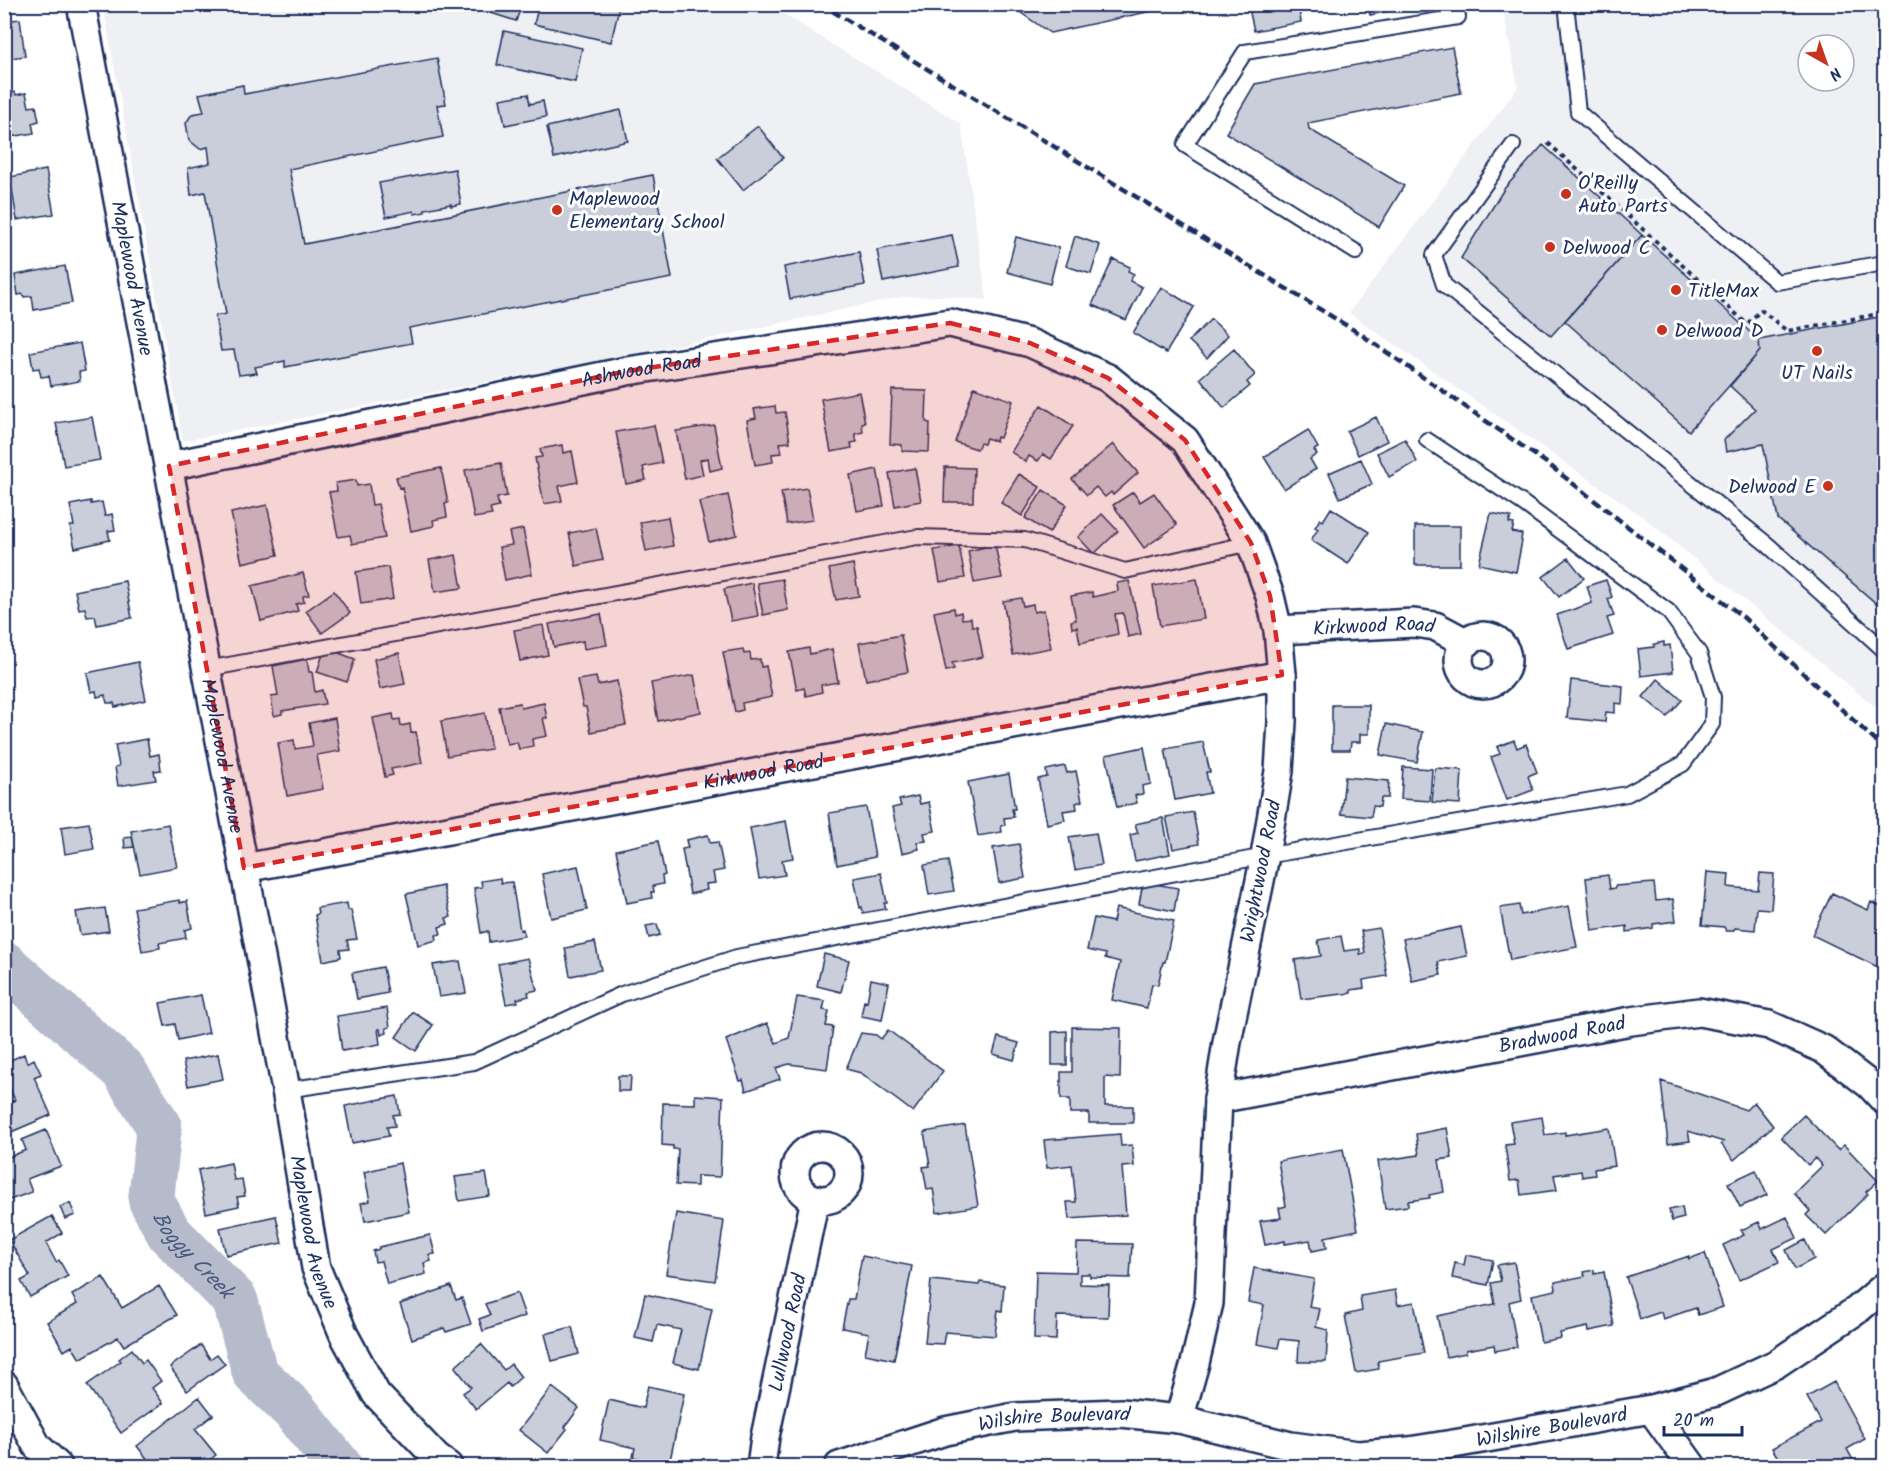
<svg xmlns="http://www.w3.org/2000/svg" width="1889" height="1471" viewBox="0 0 1889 1471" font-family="Kalam,sans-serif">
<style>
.built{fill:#eff0f4;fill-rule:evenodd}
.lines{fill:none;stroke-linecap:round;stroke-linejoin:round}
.river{stroke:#b5bbca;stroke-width:46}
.building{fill:#caceda;stroke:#1b2f5e;stroke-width:1.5}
.service-casing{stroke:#1b2f5e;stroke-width:18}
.minor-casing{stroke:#1b2f5e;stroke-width:32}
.path{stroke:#1b2f5e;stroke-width:4;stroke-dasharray:4.5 4.5;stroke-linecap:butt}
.service{stroke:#fff;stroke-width:14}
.minor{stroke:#fff;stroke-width:27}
.rail{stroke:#1b2f5e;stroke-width:4.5;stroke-dasharray:9 4.5;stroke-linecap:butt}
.marked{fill:#d62828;fill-opacity:0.2;stroke:#d62828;stroke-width:4.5;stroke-dasharray:12 8;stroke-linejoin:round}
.poi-dot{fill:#c8321e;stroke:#fff;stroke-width:2}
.labels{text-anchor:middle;stroke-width:6;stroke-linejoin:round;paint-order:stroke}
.poi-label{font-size:20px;fill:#1b2f5e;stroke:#fff;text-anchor:start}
.street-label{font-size:20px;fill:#1b2f5e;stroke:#fff}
.water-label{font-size:21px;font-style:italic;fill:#49597e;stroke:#fff}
</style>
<rect width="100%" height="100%" fill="#fff"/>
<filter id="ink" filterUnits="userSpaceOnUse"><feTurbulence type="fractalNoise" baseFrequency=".0167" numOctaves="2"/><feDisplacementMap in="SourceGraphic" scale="12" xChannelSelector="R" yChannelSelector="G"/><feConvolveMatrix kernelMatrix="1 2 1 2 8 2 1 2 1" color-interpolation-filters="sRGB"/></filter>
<g filter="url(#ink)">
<path class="built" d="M103,5H769L961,124L987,300L942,296L901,297L699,341L183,441Z
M1502,5H1884V714L1642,516L1349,313L1518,87ZM1808,45H1844V81H1808Z"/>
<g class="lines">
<path class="river" id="s1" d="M4,964L123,1070L159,1126L151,1200L169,1233L235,1300L255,1373L294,1410L339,1466"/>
</g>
<path class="building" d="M463,4H522L516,21Z
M539,4H602L619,8L611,42L534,24Z
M1008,4H1184L1050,33Z
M1248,4H1298L1301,22L1254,31Z
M1368,4H1416V5L1370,15Z
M20,19L25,56L4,59V21Z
M504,31L582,48L575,82L497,65Z
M1452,47L1461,93L1308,123L1309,129L1404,186L1379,227L1226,133L1255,84Z
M437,58L446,104L437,105L443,137L289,169L304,244L653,175L672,278L409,328L412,343L285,367V361L255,367L257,373L239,375L234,350L221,351L215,316L226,314L205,192L191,195L188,168L210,163L208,147L200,149L189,140L186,123L192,114L204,112L199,94L243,85L244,94Z
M15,92L16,95L26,93L29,107L36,106L39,121L32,123L34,133L4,138V94Z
M528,94L530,104L543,101L546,117L505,125L500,99Z
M621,110L628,141L554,158L547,127Z
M758,126L783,158L743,190L717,158Z
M1543,145L1642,235L1551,336L1461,258L1504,189Z
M455,169L461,204L451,206V204L425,209V212L415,214L414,211L386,217L379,183Z
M46,170L54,214L17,220L10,177Z
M952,235L959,267L883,282L877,250Z
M1642,235L1759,340L1760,351L1689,431L1565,321Z
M1075,236L1100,245L1091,274L1066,266Z
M1016,237L1059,248L1050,284L1007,272Z
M859,252L865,285L790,299L784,267Z
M1113,259L1130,267L1128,271L1134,274L1130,281L1142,287L1126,320L1092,305Z
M65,266L72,303L34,310L32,296L24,297L23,294L18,295L15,275Z
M1161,287L1194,307L1166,353L1133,333Z
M1884,316V610L1778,519L1763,444L1726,452L1724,440L1755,409L1730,386L1760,351L1759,340Z
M1211,319L1228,335L1207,358L1189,341Z
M80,343L85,371L79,372L80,381L51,386L49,376L41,377L39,368L33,369L30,352Z
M1234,349L1255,375L1247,382L1250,386L1224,408L1200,378Z
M974,387L1013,401L1000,438L997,437L996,441L986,438L984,444L980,443L977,449L955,442Z
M892,390L927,391L926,422L930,423L929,452L902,451V445L890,444Z
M859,392L865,423L862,424L863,432L855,434L857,442L851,443L852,448L831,452L821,399Z
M1041,405L1073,426L1051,459L1043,454L1038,461L1029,456L1026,462L1011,452Z
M775,406L776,413L785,412L790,442L780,443L782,453L772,454L773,462L755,465L747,420L756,418L754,409Z
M92,417L100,460L64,466L56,423Z
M1376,417L1387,441L1358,455L1347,431Z
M654,425L662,463L643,467L646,480L626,484L616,432Z
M714,425L722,468L710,471L708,458L700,460L703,475L685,479L676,431Z
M1308,430L1318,448L1314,450L1317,454L1310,459L1316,469L1284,489L1264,457Z
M1405,439L1417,462L1389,477L1377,453Z
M1113,444L1138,473L1113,495L1111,492L1105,497L1096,487L1087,495L1072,479Z
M562,445L563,453L572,451L578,482L559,486L562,501L544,504L535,458L542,457L540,449Z
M1361,459L1372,484L1340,498L1329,473Z
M501,463L507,496L497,498L499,507L490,509L492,515L474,518L465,470Z
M945,467L974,468L973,502H944Z
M441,468L448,503L445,504L447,517L433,520L434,526L411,531L402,487L399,488L396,477Z
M915,468L921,501L895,506L889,473Z
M877,469L884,506L857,511L850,475Z
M1019,474L1040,487L1022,516L1001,503Z
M356,480L357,486L369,484L372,505L378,504L385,538L352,544L350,535L338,537L329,492L337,491L336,483Z
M807,488L813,520L787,524L781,492Z
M1043,490L1067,505L1049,533L1025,518Z
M1133,492L1140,502L1154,493L1177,525L1144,548L1113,505Z
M728,495L737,535L709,542L699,502Z
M91,501V504L102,502L105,516L112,514L115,530L108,531L110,540L75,548L70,526H74L70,505Z
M267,505L278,555L242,563L231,513Z
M1331,508L1369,532L1348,564L1311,540L1318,529L1315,527L1320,519L1323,521Z
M1491,513L1511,517L1509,523L1514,524L1512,532L1522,534L1521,540L1522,541L1516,572L1479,564Z
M1102,514L1118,531L1094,554L1078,537Z
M668,517L673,546L646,551L640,522Z
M1415,526H1460V565H1415Z
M596,528L603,560L576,566L569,533Z
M523,529L532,574L505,580L499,547L512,545L509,532Z
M995,545L1002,578L974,583L968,551Z
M959,546L965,578L940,582L934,550Z
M456,555L462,588L435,592L429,560Z
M1568,558L1584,578L1559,597L1543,577Z
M853,564L859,596L836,600L829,569Z
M388,567L393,599L361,604L356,572Z
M303,573L309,595L303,596L304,602L296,604L298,611L261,621L252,586Z
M782,579L788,610L763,615L757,583Z
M1197,579L1204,619L1160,626L1153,586Z
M1606,580L1612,597L1608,599L1614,616L1607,618L1613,635L1568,649L1557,615L1592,603L1587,586Z
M125,581L132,618L97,625L95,616L87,617L85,608L79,609L75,591Z
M1129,581L1141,634L1128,637L1123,613L1115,614L1118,634L1080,643L1077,627L1072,628L1071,621L1076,620L1071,596L1092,592L1093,597L1118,591L1117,583Z
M752,583L758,616L731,621L724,589Z
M334,591L350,613L322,633L306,611Z
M1021,598L1023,606L1033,604L1034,612L1044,610L1051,648L1013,655L1003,601Z
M954,608L955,614L961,612L962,619L971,618L972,626H977L983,657L952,663L954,669L946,671L934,612Z
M601,614L607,645L584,649L583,641L554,647L549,624Z
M543,625L548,655L520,661L514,630Z
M901,635L908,672L866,680L859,643Z
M1664,642V646L1670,645L1673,672L1641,676L1638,649L1654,647V644Z
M325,648L355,659L347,682L317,672Z
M809,648L810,654L832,649L838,682L821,685L822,692L806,696L804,688L797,690L789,652Z
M743,649L744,654L750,653L751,660L760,659L761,667L766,666L772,697L742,703L743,710L735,712L723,652Z
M399,653L405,684L380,689L374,659Z
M307,659L309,672H312L315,692L322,690L325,704L282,711V714L274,716L271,697L278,696L273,666Z
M138,662L146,700L115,707L114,703H107L105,695L97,697L96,691L91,692L87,673Z
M694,675L701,712L658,721L651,683Z
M596,677L598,685L617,681L626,725L591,732L586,707H583L577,680Z
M1658,679L1682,700L1667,717L1643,697Z
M1571,680L1623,686L1622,704L1615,703V713L1606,712L1605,722L1567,718Z
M520,703L521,708L544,703L547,718H543L547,736L532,739L533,746L519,749L517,742L507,744L499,707Z
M1332,705H1369V734H1360V742H1351L1350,750H1332Z
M485,713L491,749L447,756L441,721Z
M393,714L394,720L400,719L401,726L410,724L411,733L416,732L422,763L391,769L393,775L385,777L373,718Z
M335,718L340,751L317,755L323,789L287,796L278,743L294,740L295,749L313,746L309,723Z
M1386,724L1423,732L1417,762L1380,755Z
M147,739L150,756L159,754L161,770L154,771L156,780L118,786L115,767L119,766L115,745Z
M1514,740L1517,748L1526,744L1537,772L1528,776L1533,790L1507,800L1491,757L1500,754L1497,747Z
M1203,742L1210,772H1206L1210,793L1175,800L1165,749Z
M1144,747L1151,784L1142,786L1143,794L1135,795L1137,803L1117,807L1106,755Z
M1065,766L1067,773L1076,771L1082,801L1076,803L1077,809L1063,811L1065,820L1047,824L1038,779L1047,777L1046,770Z
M1403,767L1432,769L1430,801L1401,799Z
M1435,768L1462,770L1460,804L1432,802Z
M1009,774L1015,809H1012L1014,817L1004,818L1005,825L1001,826L1002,832L978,836L968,782Z
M1345,777L1389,781L1388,798H1381L1380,807L1373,806L1371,817L1341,814Z
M918,796L920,804L929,802L935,831L924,833L926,841L917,842L919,849L902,853L892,808L901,806L899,800Z
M866,807L875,857L837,865L829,813Z
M1193,812L1199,844L1173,849L1166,817Z
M1163,818L1170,854L1135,861L1130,835L1138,833L1135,824Z
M786,821L793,858L782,860L785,875L759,879L750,828Z
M89,823L94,849L65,854L61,827Z
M168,824L177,867L140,874L131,831Z
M1096,833L1102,865L1075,870L1069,837Z
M708,835L710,843L718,842L724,870L713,872L715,883L706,884L707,890L690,894L682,849L688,848L686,840Z
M132,837L134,847L125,848L124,838Z
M658,841L665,875L662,876L663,884L653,886L654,892H651L652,898L627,903L616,850Z
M1019,844L1025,878L999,883L993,848Z
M948,861L954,891L929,895L924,865Z
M578,866L587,910L551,918L542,874Z
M1707,872L1729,874L1728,887L1758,890L1760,873L1774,874L1771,909L1757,908L1755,930L1735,928L1733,931H1726L1724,927L1702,925Z
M881,873L887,903H884L886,909L863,913L862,907L860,908L854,878Z
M1608,875L1610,889L1615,888V886L1654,883L1656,901L1673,899L1676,921L1653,924V928L1627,932V926L1592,931L1586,878Z
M500,878L501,883L512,882L520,930L523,929L524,936L489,942L488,931L481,933L474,888L482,887L481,881Z
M1143,882L1178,888L1174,911L1139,904Z
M443,886L451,917L446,918L448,924L439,927L441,934L436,935L437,940L418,945L406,894Z
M1832,893L1868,910L1871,902L1884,908V970L1812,935Z
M179,900L180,903L187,901L192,928L185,930L186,938L159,943L160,948L142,951L134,908Z
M347,903L348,910H351L357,939L347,940L349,949L340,950L341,957L323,961L315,915L318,914L317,908Z
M1519,905L1521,915L1569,906L1577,947L1510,960L1500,908Z
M105,908L109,931L80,935L76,912Z
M1116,908L1174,921L1165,962H1163L1158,985L1152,984L1147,1008L1112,1000L1120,962L1105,958L1106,954L1087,950L1094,918L1113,922Z
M657,924L660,935L649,938L646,926Z
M1461,927L1467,956L1438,962L1441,975L1412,981L1403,939Z
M1379,928L1387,976L1363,980L1364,988L1351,990V993L1301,999L1295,960L1321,956L1318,940L1341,936L1344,951L1360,949V954L1365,953L1361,931Z
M595,942L601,970L570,976L565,948Z
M824,954L849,960L841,992L817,986Z
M528,958L537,990L528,992L529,996L517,999L518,1002L506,1004L498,964Z
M460,961L466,993L439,997L433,965Z
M383,967L388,993L357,999L352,973Z
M871,979L889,983L882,1020L861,1016L864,1001L867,1002Z
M201,995L209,1033L178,1040L175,1024L165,1026L160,1003Z
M797,997L825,1001L823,1010L829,1011L826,1026L833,1027L827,1069L789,1064L776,1068L780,1079L746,1091L743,1080L740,1081L726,1040L767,1023L776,1043L789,1038Z
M387,1008L390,1027L386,1028L387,1033L381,1035L380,1029H378L380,1044L342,1051L337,1016Z
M413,1012L433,1025L416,1051L396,1037Z
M1072,1027L1121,1028L1120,1078L1105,1077V1106H1133V1123H1089V1113H1070V1099H1061V1072H1072Z
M888,1030L943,1071L913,1112L861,1073L846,1069L861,1033L876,1035L881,1039Z
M1067,1031V1065H1052V1032Z
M998,1037L1019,1043L1014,1060L993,1054Z
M24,1054L27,1063L34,1059L41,1074L34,1077L51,1115L4,1135V1090L10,1103L15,1100L4,1076V1063Z
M218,1054L223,1079L188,1086L183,1061Z
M618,1076H631L630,1091H618Z
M1661,1081L1746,1110L1754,1102L1773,1126L1734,1160L1721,1144L1724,1142L1688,1131L1690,1141L1668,1144Z
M695,1095L723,1097L720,1177L697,1176V1186L676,1185L678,1149H673V1146L662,1145L663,1103L695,1104Z
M397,1096L400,1114L393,1115L395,1126L387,1127L389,1136L352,1143L345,1106Z
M1804,1115L1838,1150L1844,1145L1878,1181L1866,1192L1868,1194L1826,1235L1806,1215L1810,1211L1794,1193L1822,1166L1815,1158L1808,1165L1781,1137Z
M1542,1117L1545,1135L1565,1132V1135L1609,1128L1615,1166L1594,1169L1595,1175L1587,1176L1582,1177L1581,1171L1554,1175L1557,1190L1521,1195L1519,1180L1510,1181L1505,1145L1514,1144L1510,1122Z
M965,1125L978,1206L937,1213L933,1189L927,1190L923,1167L930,1166L924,1132Z
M1447,1128L1452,1158L1439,1160L1444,1192L1429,1195L1430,1198L1408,1201V1206L1385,1209L1378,1161L1419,1155L1416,1134Z
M46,1130L61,1166L27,1179L32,1192L4,1202V1159L26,1150L22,1140Z
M1120,1134L1121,1146L1132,1145L1134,1166L1122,1167L1126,1215L1069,1219L1067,1202H1076L1072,1165L1047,1168L1044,1140Z
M1343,1149L1358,1230L1325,1237L1327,1248L1312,1251L1310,1240L1285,1244V1241L1265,1245L1260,1221L1281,1218L1279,1208L1286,1206L1278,1161Z
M231,1163L234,1180L242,1179L245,1196L237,1197L239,1206L206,1213L198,1170Z
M400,1163L409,1212L365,1221L361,1203L370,1201L364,1172Z
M1756,1170L1767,1195L1740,1207L1728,1183Z
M486,1173L490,1196L459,1201L455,1177Z
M70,1203L75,1215L65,1219L60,1207Z
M1682,1207L1684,1218L1672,1221L1669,1210Z
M676,1213L724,1221L715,1281L666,1274Z
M52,1216L62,1233L46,1243L56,1262L59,1260L68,1276L30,1297L21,1281L30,1276L9,1240Z
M276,1216L282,1243L226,1255L220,1228Z
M1787,1217L1797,1238L1773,1249L1779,1262L1739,1280L1723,1245L1744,1235L1741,1230L1759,1222L1762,1229Z
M430,1235L435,1254L429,1255L431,1261L424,1263L426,1274L387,1284L381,1261L375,1262L373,1251L379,1249V1247Z
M1805,1240L1814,1259L1795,1269L1786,1250Z
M1077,1243L1132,1244L1130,1278L1090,1277V1274H1080V1284L1109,1285L1108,1317L1057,1316L1056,1340L1034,1339L1036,1271L1076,1272Z
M1705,1253L1723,1307L1698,1315L1696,1308L1663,1319L1661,1312L1640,1319L1626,1277L1689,1256V1259Z
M1466,1255L1493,1260L1488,1285L1452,1278L1455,1263L1464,1265Z
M862,1256L912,1266L894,1360L865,1354L869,1333L842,1328L848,1299H854Z
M1514,1262L1521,1299L1509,1302L1517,1347L1495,1351L1494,1345L1466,1350V1353L1446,1357L1437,1316L1495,1304L1491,1283L1501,1281L1497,1265Z
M1254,1268L1314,1279L1309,1307L1320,1309L1316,1327L1328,1330L1326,1362H1298L1299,1341L1280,1339L1278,1348L1257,1344L1264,1305L1248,1302Z
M1594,1270V1274L1604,1272L1614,1326L1589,1331L1588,1327L1560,1333L1561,1338L1541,1342L1532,1295L1556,1290L1555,1282L1585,1276L1584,1272Z
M103,1277L122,1308L159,1286L177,1315L124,1346L118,1337L80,1359L72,1346L64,1351L47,1322L77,1304L72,1295Z
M931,1280L979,1285L980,1282L1004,1285L1002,1311L998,1310L995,1336L945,1332L943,1344L925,1343Z
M451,1286L456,1300L462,1298L471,1324L446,1332L444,1328L412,1339L400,1304Z
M1395,1290L1398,1305L1414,1302L1424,1353L1378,1361L1379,1369L1356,1373L1345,1315L1362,1311L1360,1296Z
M517,1293L525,1316L483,1331L479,1319L490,1315L485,1304Z
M645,1294L712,1309L699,1369L673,1363L681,1330L657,1325L653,1342L635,1338Z
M572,1327L579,1354L552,1361L545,1334Z
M481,1344L504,1370L511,1364L521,1377L510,1387L507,1383L476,1409L463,1393L471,1387L455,1367Z
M201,1345L210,1359L217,1354L225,1364L187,1391L170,1367Z
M132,1349L142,1363L146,1360L161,1381L152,1388L163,1403L121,1433L87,1385L121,1361L119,1359Z
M1834,1382L1865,1439L1847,1449L1853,1460L1840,1466H1783L1772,1448L1821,1422L1807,1397Z
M648,1386L684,1394L669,1465L633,1457L635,1448L600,1440L609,1400L643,1408Z
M552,1387L579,1408L565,1427L567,1429L548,1453L519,1430Z
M199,1397L213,1415L195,1429L216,1455L202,1466H153L137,1446Z"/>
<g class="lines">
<g class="service-casing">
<path id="service" d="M1566,4L1578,112L1777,282L1884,263
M1513,145L1434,255L1444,285L1768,545L1884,650
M1356,252L1185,145L1245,52L1458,17L1456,4
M207,669L917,537L1025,540L1125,571L1251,543
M286,1090L474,1062L622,994L737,957L1265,856L1627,794L1683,764L1712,724L1713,697L1699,653L1668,611L1524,504L1427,440"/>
</g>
<g class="minor-casing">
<g id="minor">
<path id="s2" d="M81,4L286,1090L316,1268L344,1335L376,1394L437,1458L448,1466"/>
<path id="s3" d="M169,466L627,371L950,323L1030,343L1108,378L1185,440L1251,543L1270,596L1278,630L1282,675V722L1279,771L1265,856L1227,1042L1218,1099L1209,1303L1195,1363L1179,1419"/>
<path id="s4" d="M1278,630L1414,623L1435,626L1467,643"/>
<circle cx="1483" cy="660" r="24"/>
<path id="s5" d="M244,868L1282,675"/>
<path id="s6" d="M1218,1099L1631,1021L1699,1012L1769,1025L1823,1049L1870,1085L1884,1100"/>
<circle cx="822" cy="1173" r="27"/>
<path d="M4,1385L37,1446L58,1466"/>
<path d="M1651,1409L1692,1466"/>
<path id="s7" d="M761,1466L765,1437L815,1199"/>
<path id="s8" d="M839,1466L945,1431L1015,1417L1066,1415L1121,1413L1179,1419L1291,1446L1358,1455L1409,1451L1459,1443L1651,1409L1716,1392L1776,1364L1857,1310L1884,1287"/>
</g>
</g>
<path class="path" d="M1548,143L1747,324L1761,310L1787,331L1884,313"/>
<use href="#service" class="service"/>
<use href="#minor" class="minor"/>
<path class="rail" d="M821,4L1362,335L1548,464L1743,617L1884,749"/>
</g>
</g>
<path class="marked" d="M950,323L1030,343L1108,378L1185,440L1251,543L1270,596L1282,675L244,868L169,466L627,371Z"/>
<g class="poi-dot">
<circle cx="1566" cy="194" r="6"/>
<circle cx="557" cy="210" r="6"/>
<circle cx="1550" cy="247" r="6"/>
<circle cx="1676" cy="290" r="6"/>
<circle cx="1662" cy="330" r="6"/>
<circle cx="1817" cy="351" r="6"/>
<circle cx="1828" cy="486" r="6"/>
</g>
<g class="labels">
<g class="poi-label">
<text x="1578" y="189">O'Reilly<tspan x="1578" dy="23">Auto Parts</tspan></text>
<text x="569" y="205">Maplewood<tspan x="569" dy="23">Elementary School</tspan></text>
<text x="1562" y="254">Delwood C</text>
<text x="1688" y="297">TitleMax</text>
<text x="1674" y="337">Delwood D</text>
<text x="1817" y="379" text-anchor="middle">UT Nails</text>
<text x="1816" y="493" text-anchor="end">Delwood E</text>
</g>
<g class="street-label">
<text dy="7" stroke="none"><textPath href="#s2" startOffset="279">Maplewood Avenue</textPath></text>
<text dy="7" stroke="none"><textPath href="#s3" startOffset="482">Ashwood Road</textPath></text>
<text dy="7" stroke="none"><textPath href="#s4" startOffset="96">Kirkwood Road</textPath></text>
<text dy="7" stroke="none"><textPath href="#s2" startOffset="765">Maplewood Avenue</textPath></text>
<text dy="7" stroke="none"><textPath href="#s5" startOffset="528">Kirkwood Road</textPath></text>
<text transform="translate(1260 871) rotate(-79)" y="7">Wrightwood Road</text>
<text dy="7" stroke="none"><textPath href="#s6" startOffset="350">Bradwood Road</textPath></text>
<text dy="7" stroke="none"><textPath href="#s2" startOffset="1250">Maplewood Avenue</textPath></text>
<text dy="7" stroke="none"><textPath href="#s7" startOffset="136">Lullwood Road</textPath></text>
<text dy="7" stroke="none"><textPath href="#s8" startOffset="222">Wilshire Boulevard</textPath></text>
<text dy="7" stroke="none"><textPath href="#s8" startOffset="726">Wilshire Boulevard</textPath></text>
</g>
<g class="water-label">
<text dy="7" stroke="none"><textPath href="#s1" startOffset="370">Boggy Creek</textPath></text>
</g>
</g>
<rect width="1889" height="1471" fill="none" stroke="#fff" stroke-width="24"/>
<rect x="12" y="12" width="1865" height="1447" fill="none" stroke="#1b2f5e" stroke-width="2" filter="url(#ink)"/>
<g transform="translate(1826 63) rotate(140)"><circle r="28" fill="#ffffff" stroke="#a4acbf" stroke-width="1.5"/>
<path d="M0-4.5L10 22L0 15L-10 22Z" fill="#c8321e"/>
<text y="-9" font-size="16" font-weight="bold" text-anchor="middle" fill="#1b2f5e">N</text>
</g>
<path d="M1664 1426v9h78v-9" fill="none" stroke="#1b2f5e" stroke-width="3"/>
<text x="1673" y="1426" font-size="18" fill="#1b2f5e" stroke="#ffffff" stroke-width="4.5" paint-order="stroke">20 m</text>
</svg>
